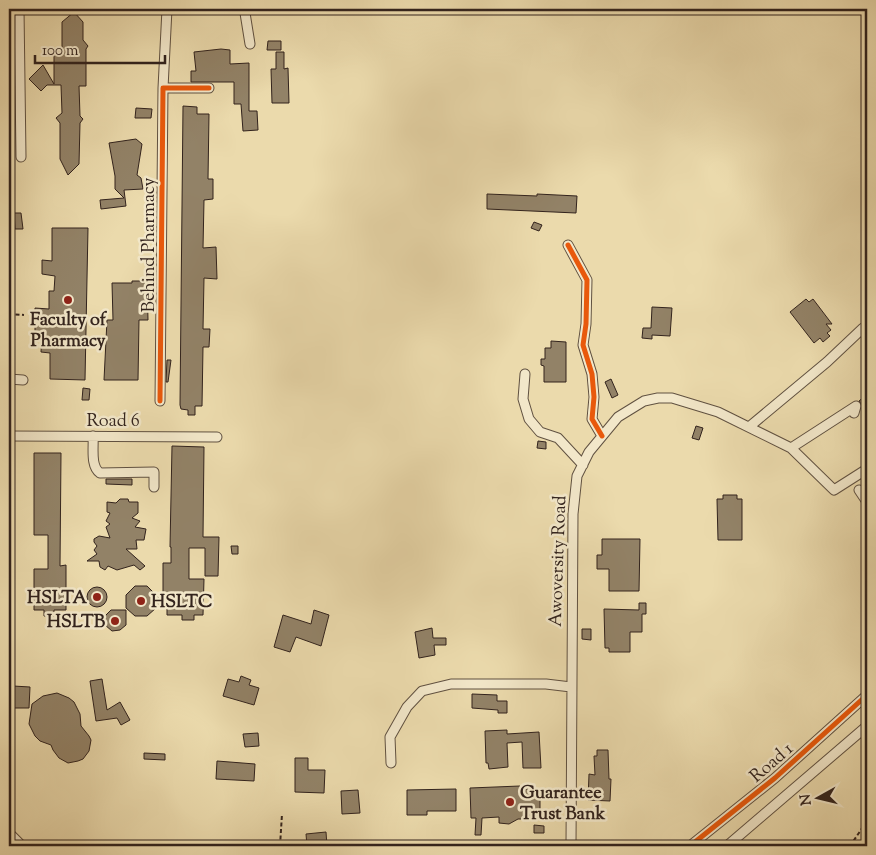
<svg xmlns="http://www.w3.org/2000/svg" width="876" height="855" viewBox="0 0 876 855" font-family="'Sorts Mill Goudy',serif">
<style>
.building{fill:#928267;stroke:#32231d}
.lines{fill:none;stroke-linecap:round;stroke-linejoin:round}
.minor-casing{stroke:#605141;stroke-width:11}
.path{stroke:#32231d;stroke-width:2;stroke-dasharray:4 2.5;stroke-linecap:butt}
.minor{stroke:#f2e7c9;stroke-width:9}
.cycleway-casing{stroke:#f2e7c9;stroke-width:8}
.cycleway{stroke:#e8590c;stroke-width:5}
.poi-dot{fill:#8f2418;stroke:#f2e7c9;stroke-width:2}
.labels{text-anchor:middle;stroke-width:5;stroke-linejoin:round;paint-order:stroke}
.street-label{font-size:18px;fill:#32231d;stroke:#f2e7c9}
.poi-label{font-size:18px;font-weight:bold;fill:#32231d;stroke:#f2e7c9;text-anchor:end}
</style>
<rect width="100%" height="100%" fill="#ebdaac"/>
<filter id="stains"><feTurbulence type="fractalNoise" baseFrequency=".004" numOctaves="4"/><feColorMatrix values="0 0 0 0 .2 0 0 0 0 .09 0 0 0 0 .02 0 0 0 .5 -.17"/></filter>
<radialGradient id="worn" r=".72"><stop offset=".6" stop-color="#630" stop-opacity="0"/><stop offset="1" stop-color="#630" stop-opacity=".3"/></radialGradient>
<path class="building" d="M74,12L83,22V40L88,46L86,49V86H79L80,116L83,119L80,123L79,164L68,175L60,159V123L56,118L62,113L61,85H47L41,91L29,79L43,65L54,84V53H62V22Z
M268,41H281V50H267Z
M221,49L230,50V64L249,63V111H257L258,130L243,131L241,104H234V82H191V71H196L194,52Z
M276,52H284V69L288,68L289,103H272L271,69H276Z
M183,106L197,107V114H209L208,179H213V199L204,200L203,248L216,247L217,279L204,278L203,329H210L209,347H203L202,406H195V415H188V410L181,409L180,405Z
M136,108L152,109L151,118H135Z
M136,139L142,144L137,175L141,178L143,189L124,190L126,206L101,209L100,200L124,198L115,189V176L109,143Z
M487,194L537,196V194L577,196L576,213L487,209Z
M14,213H21L23,229H15Z
M534,222L542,225L539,231L531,228Z
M52,228H88L85,380L50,379V353L41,352L42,332L35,331V308L49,309V291H54L55,276L42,274V260L52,261Z
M132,281H147L148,320H139L138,380H104L107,320H113L112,283H132Z
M806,299L809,302L813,299L832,324H826L831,330L827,333L830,336L823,342L820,338L814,343L790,312Z
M652,307L672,308L670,336L652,335V339L642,338L643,328H651Z
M551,341L566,342V382H544V366L541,365V359H545V348H551Z
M167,360H171L168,382H166Z
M611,379L618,395L612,398L605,382Z
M83,388L90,389L89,400H82Z
M867,394V413L859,401Z
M696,426L703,428L699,440L692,438Z
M538,441L546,442V449L537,448Z
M172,446L204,447L203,537H219L218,576H205V548H189V579H204L203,615H194V620H182V615H167V608H156L147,616H135L126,608V595L135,586H147L163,602V563H171V547H170Z
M34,453H61L60,566L66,565V610H54V616H44V610H34V569H48V535H34Z
M106,479H132V485L106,484Z
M723,495H737V499H742V540H718L717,499H723Z
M120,499H128L129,502H138V513L132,518L140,521L135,527L146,529L144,540H136L137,549H126L145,566L140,570L134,565L117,570L108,566L105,570L100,567L99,561H87L97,554L94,550L97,546L94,542V539L99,536L110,538L106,527L110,524L106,521L110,513L107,512V502L116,503Z
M602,539H640L639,591H609V569H597V555H602Z
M231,546H238V554H232Z
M87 597a10 10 0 1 1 20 0a10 10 0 1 1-20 0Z
M639,603H646V614H642V632H630V652H609V648H605L604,609L639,610Z
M111,610H126V625L120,630L112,631L105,625V616Z
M314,610L329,615L321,646L296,637L290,652L274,647L283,615L311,624Z
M432,628L433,638H446V645H434L435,655L419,658L415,632Z
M582,629H591V640L582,639Z
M241,676L251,680L249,685L259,688L254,705L223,696L228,679L239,682Z
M102,679L107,710L120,702L130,720L121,725L117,718L96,721L90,681Z
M13,686L30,687L29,708H12Z
M57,693L69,698L74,702L80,714L81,726L89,736L91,740L89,751L83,759L78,761L68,763L59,758L53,750L51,745L40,741L35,736L29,724L32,704L43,696Z
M472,694L497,695V701H507V713H498V710L472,708Z
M507,730V734L539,732L541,768H523L522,742L507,743L508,767L489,769L488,763H486L485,731Z
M258,733L259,746L245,747L243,734Z
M597,750H608L609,779H611L610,801L588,800L589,774L595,775L594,756H597Z
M144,753L165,754V760L144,759Z
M295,758H308V770H325L324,793L295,792Z
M217,761L255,764L254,781L216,779Z
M520,786V789H540V819H518L509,824L499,823V817L482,818L481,835H475L476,818H471L470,788Z
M456,789V811H427V815H407V790Z
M358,790L360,813L342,814L341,791Z
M534,825L544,826V833H534Z
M326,832L327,846H307L306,834Z"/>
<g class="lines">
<g class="minor-casing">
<path id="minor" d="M9,9H12
M19,9L21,157
M242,9L245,13L250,44
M163,88H209
M568,245L587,280L586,324L583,345L592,374L594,397L592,419L602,436
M525,374L523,399L529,419L540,432L558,438L583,465
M9,379L23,380
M160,401L163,88L167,9
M749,427L827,362L863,328
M9,436L217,437
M93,436C94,447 90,466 100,473L154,472V487
M791,448L856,406L854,413
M859,490L867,502
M391,763L390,737L407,707L422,691L451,684H546L571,687
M9,833L22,846
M571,846L573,514L577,476L589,452L618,417L644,401L658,398H672L718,412L791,448L834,490L867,469
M690,846L775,778L867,695
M727,846L867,726"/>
</g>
<path class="path" d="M9,314L24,315
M280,846L282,814
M850,846L867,821"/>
<use href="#minor" class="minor"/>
<g class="cycleway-casing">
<path id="cycleway" d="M568,245L587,280L586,324L583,345L592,374L594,397L592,419L602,436
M160,401L163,88H209
M690,846L775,778L867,695"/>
</g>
<use href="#cycleway" class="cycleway"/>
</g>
<g class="poi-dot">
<circle cx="68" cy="300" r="5"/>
<circle cx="97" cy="597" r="5"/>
<circle cx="141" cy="601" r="5"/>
<circle cx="115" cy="621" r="5"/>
<circle cx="510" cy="802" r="5"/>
</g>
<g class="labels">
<g class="street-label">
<text transform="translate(148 245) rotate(-90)" y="6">Behind Pharmacy</text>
<text x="113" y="426">Road 6</text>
<text transform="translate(557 561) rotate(-88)" y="6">Awoversity Road</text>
<text transform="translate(771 762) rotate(-41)" y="6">Road 1</text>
</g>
<g class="poi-label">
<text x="68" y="325" text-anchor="middle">Faculty of<tspan x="68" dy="21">Pharmacy</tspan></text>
<text x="87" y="603">HSLTA</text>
<text x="151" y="607" text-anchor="start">HSLTC</text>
<text x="105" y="627">HSLTB</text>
<text x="520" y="798" text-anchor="start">Guarantee<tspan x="520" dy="21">Trust Bank</tspan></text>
</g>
</g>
<rect width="876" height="855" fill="none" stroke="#ebdaac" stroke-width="30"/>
<rect x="10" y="10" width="856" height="835" fill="none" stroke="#32231d" stroke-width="2.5"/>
<rect x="15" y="15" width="846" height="825" fill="none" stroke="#32231d"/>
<g transform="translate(818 798) rotate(262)" stroke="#f2e7c9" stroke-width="4" paint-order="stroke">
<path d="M0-4L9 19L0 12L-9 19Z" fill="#32231d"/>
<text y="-8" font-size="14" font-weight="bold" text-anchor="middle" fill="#32231d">N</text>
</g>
<path d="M35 55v8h130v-8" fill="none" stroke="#32231d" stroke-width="2.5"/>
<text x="42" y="55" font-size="15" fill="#32231d" stroke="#f2e7c9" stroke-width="4" paint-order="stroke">100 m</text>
<rect width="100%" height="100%" filter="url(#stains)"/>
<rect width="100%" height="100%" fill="url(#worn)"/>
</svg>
